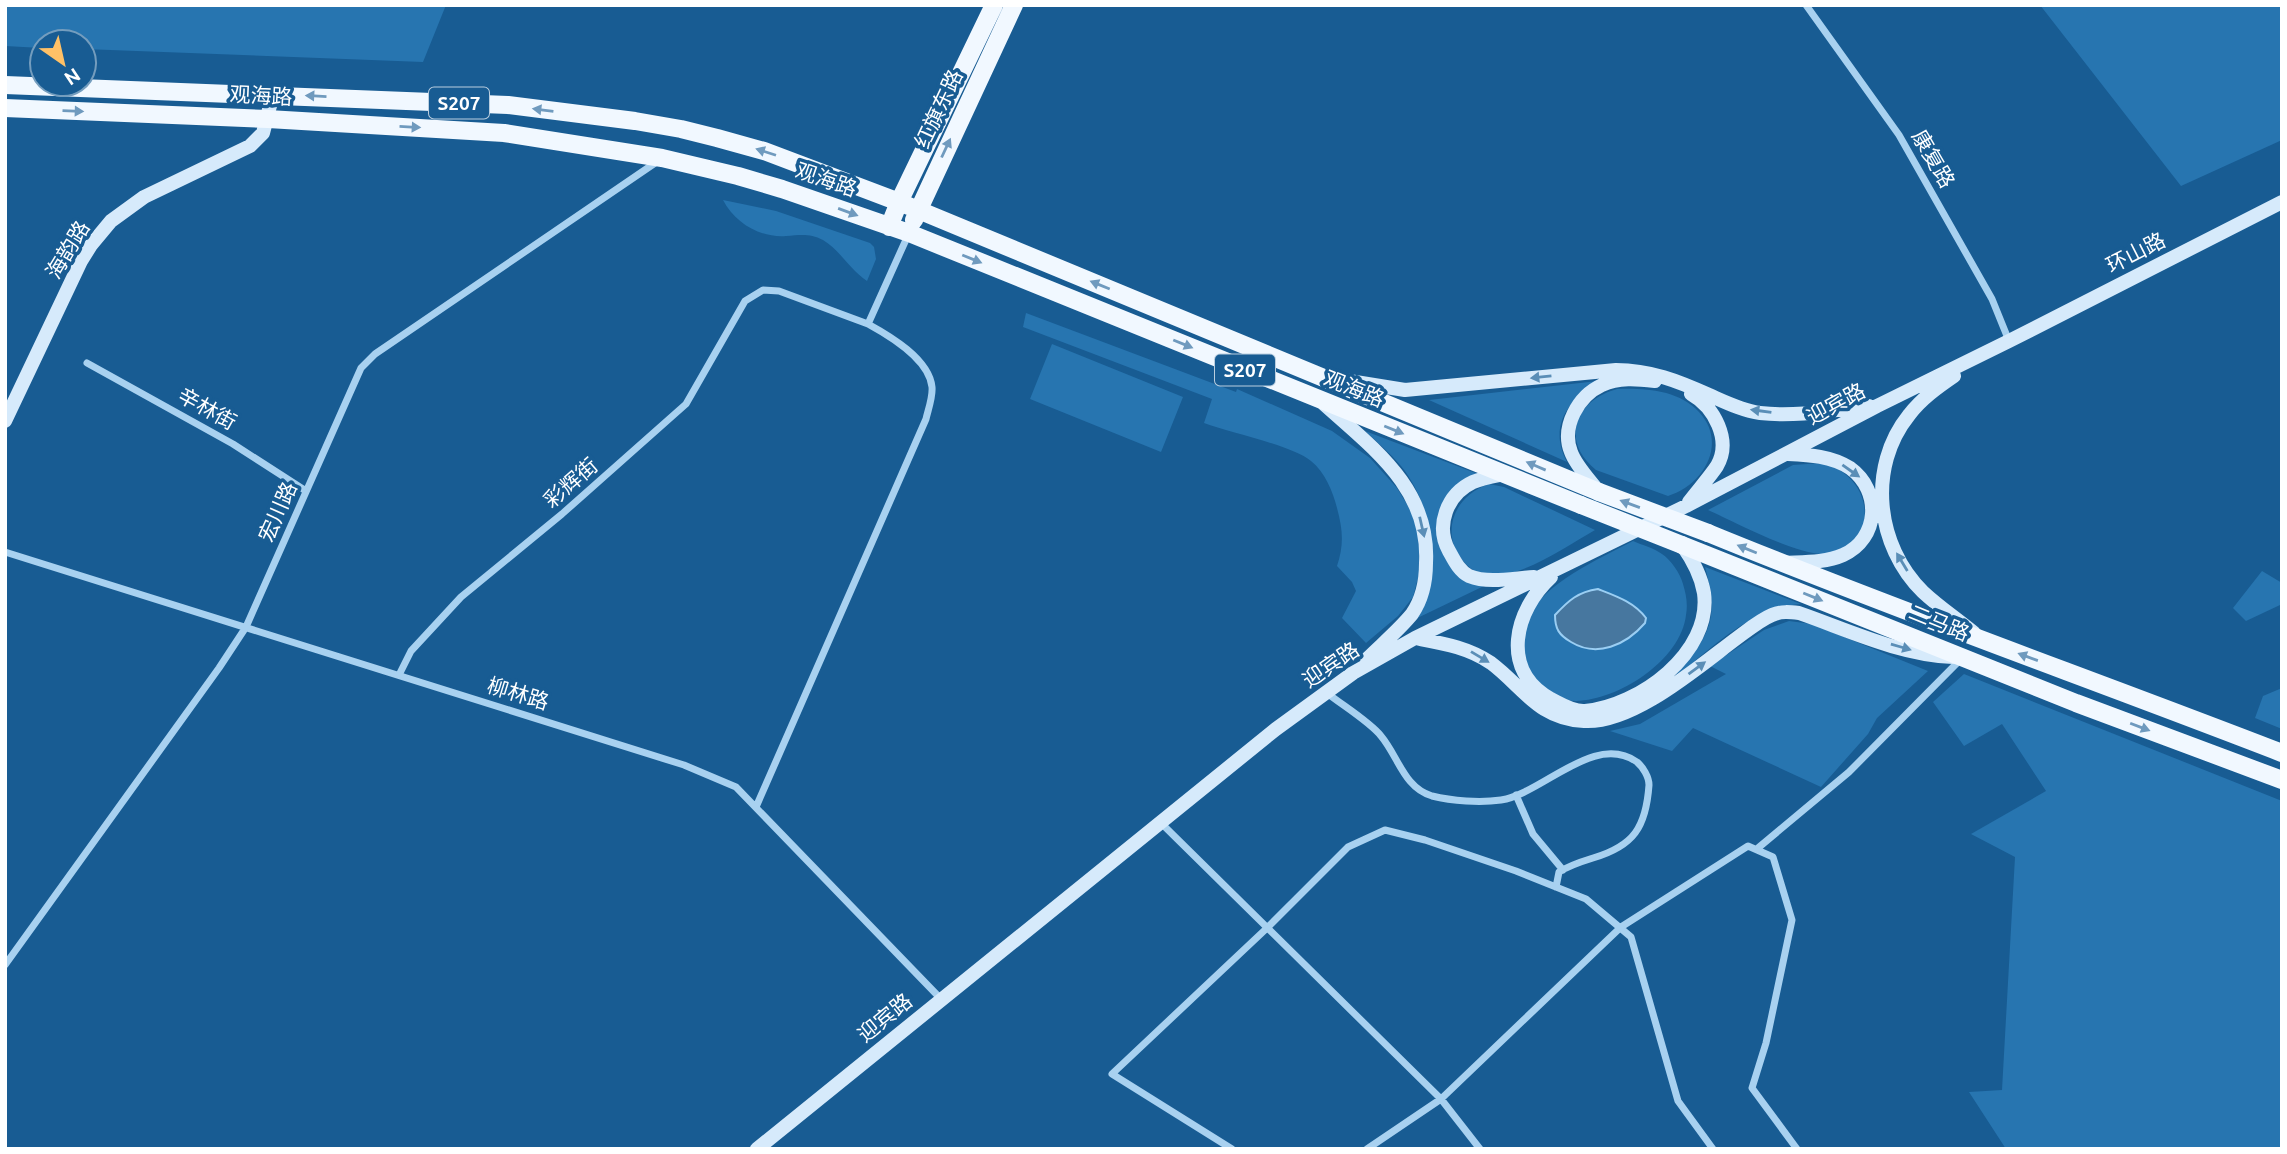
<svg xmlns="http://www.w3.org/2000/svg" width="2287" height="1154" viewBox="0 0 2287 1154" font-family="Ubuntu,'Noto Sans SC',sans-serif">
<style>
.green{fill:#2775b0}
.water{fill:#47779f;stroke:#9acef3;stroke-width:2}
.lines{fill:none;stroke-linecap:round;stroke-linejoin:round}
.street{stroke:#a8d1f0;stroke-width:7}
.secondary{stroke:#d6eafb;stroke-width:14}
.primary{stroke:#f1f8ff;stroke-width:18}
.primary-bridge{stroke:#f1f8ff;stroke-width:18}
.oneway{fill:#6f9abe}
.oneway2{fill:#5a8eb7}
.labels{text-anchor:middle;stroke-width:7;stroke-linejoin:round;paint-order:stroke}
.shield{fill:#185c93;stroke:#bacedf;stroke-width:2}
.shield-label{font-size:19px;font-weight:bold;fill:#fff}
.street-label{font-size:21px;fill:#fff;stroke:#185c93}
</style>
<rect width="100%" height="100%" fill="#185c93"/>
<path class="green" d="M5,5H446L423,62L84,49V42H42V48L5,46Z
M2040,5H2282V140L2181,186Z
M723,200L776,211L870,243L874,247L876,259L867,281C849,269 840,250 823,240C810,233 800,235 786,236C760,238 735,223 723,200Z
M1026,313L1236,392L1237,389L1332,431L1370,458L1397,488L1411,511L1419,537V574L1413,597L1398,616L1366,643L1342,618L1356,591L1352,582L1337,566C1344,545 1343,530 1337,508C1333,492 1325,472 1311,461C1292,445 1230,433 1204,423L1212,399L1023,327Z
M1052,344L1183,397L1161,452L1030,399Z
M1598,381C1568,400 1548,427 1567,462L1429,400Z
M1617,389C1645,388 1679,390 1699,412C1728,443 1704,485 1668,496L1596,470C1559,440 1576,400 1617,389Z
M1365,431L1478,474L1465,480L1439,542C1447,568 1463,572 1486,585L1407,623C1414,611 1424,598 1428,584C1439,547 1425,495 1401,466C1390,453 1377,442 1365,431Z
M1822,463C1880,478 1877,552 1825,554C1798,556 1735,522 1708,510L1793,465Z
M1489,484L1504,487L1595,530C1567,546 1525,576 1491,576C1480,576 1470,569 1463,561C1439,532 1455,495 1489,484Z
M1633,541C1642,545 1654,548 1662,554C1671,560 1680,573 1683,584C1686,594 1688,604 1686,615C1681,660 1619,700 1576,701C1564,701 1552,694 1543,686C1526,672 1522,656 1525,635C1526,630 1526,623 1528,619C1541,584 1601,558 1633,541Z
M1705,567L1801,604C1749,608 1711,649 1672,680C1707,637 1721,624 1705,567Z
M2262,571L2282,583V607L2280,605L2246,621L2233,608Z
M1789,621L1812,624L1928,671L1877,718L1868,734L1821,787L1693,728L1672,751L1610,731L1640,724L1726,674L1710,666L1764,630Z
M1964,674L2282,801V1149H2006L1969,1092L2002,1090L2015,857L1971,834L2046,791L2002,724L1964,746L1933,702Z
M2282,688V729L2255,718L2263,696Z"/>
<path class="water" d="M1598,589C1616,596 1634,602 1646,618L1645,623C1626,645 1597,658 1571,642C1559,635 1555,629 1555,615C1569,600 1578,592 1598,589Z"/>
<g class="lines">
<path class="street" d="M1806,5L1899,135L1992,299L2009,341
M87,363L233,444L306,491
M5,552L684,765L736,787L941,999
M399,675L411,651L461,597L562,514L686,404L745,301L763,290L779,291L868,324
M1327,693C1342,705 1370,722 1381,736C1398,756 1404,788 1432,796C1452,801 1480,803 1501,800C1544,793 1594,732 1637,762C1643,767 1649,777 1649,785C1646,827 1634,846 1593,858C1580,862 1570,865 1559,872L1556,887
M1516,795L1533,834L1563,870
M756,807L926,419C928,410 933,397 932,387C929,359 890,336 868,324L909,233
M1161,823L1441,1099L1480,1149
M1758,848L1849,772L1963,657
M5,965L219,668L246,627L361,368L375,354L658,161
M1232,1149L1112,1074L1267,928L1348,847L1385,830L1425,840L1516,871L1586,899L1631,937L1678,1101L1713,1149
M1367,1149L1441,1099L1621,927L1748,846L1773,857L1792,920L1766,1043L1752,1088L1797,1149"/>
<path class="secondary" d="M1954,376C1938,387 1921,399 1909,415C1867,467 1876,546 1923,592C1939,607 1957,619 1974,633
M1343,380L1405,390L1616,370C1650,370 1678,381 1709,395C1725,402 1743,411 1760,413C1796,417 1834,410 1869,406
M1324,404C1374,449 1430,489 1426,563C1426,581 1423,598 1412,614C1399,630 1381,645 1367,659
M5,421L81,261L91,245L111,221L144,197L250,146L263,133L273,94
M1504,474C1494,476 1482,478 1473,482C1447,494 1435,526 1449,551C1454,560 1459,571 1469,576C1489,584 1514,578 1534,577
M1599,492C1590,480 1576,466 1571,452C1561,427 1578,396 1602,385C1618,377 1638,379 1655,381
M1689,502C1698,490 1709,478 1717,466C1732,440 1714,407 1691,394
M1784,563C1803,562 1825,563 1843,555C1879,539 1882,491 1850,468C1831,456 1810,455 1788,454
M1551,577C1515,610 1499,670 1551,699C1561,704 1573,712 1585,711C1639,706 1712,653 1704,593C1701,575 1692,559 1682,545
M1415,638C1441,643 1468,647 1491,663C1522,686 1538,719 1584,721C1633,724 1698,667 1737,638C1748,630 1760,620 1772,615C1781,611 1790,612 1799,613C1848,630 1900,655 1953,657
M757,1149L1276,729L1353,673L1415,638L1686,506L1877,406L2009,341L2282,202"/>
<path class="primary" d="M5,85L508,105L635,121L681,129L717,138L764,151L899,202L1599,492
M5,108L268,119L504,133L662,158L738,176L782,189L909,233L1581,505
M914,220L1014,5
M889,227L899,202L994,5
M1708,533C1898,611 2091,679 2282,753
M1682,545L2076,703L2282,780"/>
<path class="primary-bridge" d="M1599,492L1708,533
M1581,505L1682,545"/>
</g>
<defs><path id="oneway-solid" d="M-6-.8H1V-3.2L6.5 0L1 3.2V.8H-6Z" transform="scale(1.75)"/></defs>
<g class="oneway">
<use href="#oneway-solid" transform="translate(316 96) rotate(-177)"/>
<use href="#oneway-solid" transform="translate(543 110) rotate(-173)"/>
<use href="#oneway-solid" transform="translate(73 111) rotate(2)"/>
<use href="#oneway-solid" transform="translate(410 127) rotate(3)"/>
<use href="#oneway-solid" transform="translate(946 148) rotate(-65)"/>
<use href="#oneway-solid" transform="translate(766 152) rotate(-162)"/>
<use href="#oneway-solid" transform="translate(848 212) rotate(20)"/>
<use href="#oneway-solid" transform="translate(972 259) rotate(22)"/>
<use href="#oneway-solid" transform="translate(1100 285) rotate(-158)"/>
<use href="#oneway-solid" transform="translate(1183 344) rotate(22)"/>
<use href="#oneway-solid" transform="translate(1394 430) rotate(22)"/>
<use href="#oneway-solid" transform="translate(1536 466) rotate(-157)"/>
<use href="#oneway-solid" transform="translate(1630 504) rotate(-160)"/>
<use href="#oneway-solid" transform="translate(1747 549) rotate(-158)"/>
<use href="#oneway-solid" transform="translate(1813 597) rotate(22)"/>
<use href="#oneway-solid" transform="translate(2028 657) rotate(-160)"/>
<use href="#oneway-solid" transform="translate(2140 727) rotate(21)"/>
</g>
<g class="oneway2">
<use href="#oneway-solid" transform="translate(1541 377) rotate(174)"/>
<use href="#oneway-solid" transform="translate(1761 411) rotate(-172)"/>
<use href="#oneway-solid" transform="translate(1851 471) rotate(35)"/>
<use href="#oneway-solid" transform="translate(1422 527) rotate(77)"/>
<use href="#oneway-solid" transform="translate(1902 562) rotate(-121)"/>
<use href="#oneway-solid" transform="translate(1901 647) rotate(16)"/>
<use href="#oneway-solid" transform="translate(1480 657) rotate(31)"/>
<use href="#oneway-solid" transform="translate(1697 668) rotate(-36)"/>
</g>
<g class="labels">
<g class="shield">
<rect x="429" y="87.5" width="60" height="31" rx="5"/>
<rect x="1215" y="354.5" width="60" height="31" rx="5"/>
</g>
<g class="shield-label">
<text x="459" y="110">S207</text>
<text x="1245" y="377">S207</text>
</g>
<g class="street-label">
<text transform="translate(261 96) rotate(3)" y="7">观海路</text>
<text transform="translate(939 109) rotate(-65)" y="7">红旗东路</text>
<text transform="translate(1933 159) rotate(60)" y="7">康复路</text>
<text transform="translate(826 180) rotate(19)" y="7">观海路</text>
<text transform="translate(68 250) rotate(-59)" y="7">海韵路</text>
<text transform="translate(2136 253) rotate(-27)" y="7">环山路</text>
<text transform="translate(1354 389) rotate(22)" y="7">观海路</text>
<text transform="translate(1836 404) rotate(-28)" y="7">迎宾路</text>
<text transform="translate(207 409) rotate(29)" y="7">辛林街</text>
<text transform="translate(571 483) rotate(-41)" y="7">彩辉街</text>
<text transform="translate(278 512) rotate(-66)" y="7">宏川路</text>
<text transform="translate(1939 623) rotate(22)" y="7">二马路</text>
<text transform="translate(1331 665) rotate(-34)" y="7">迎宾路</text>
<text transform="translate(518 694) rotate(17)" y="7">柳林路</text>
<text transform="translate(885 1018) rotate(-39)" y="7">迎宾路</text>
</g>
</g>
<rect width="2287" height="1154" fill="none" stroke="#ffffff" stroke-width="14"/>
<g transform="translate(63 63) rotate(146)"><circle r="33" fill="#185c93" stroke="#749dbe" stroke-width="2"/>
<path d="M0-5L12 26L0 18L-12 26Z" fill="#ffc167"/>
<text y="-10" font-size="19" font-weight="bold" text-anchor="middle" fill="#ffffff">N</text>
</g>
</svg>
